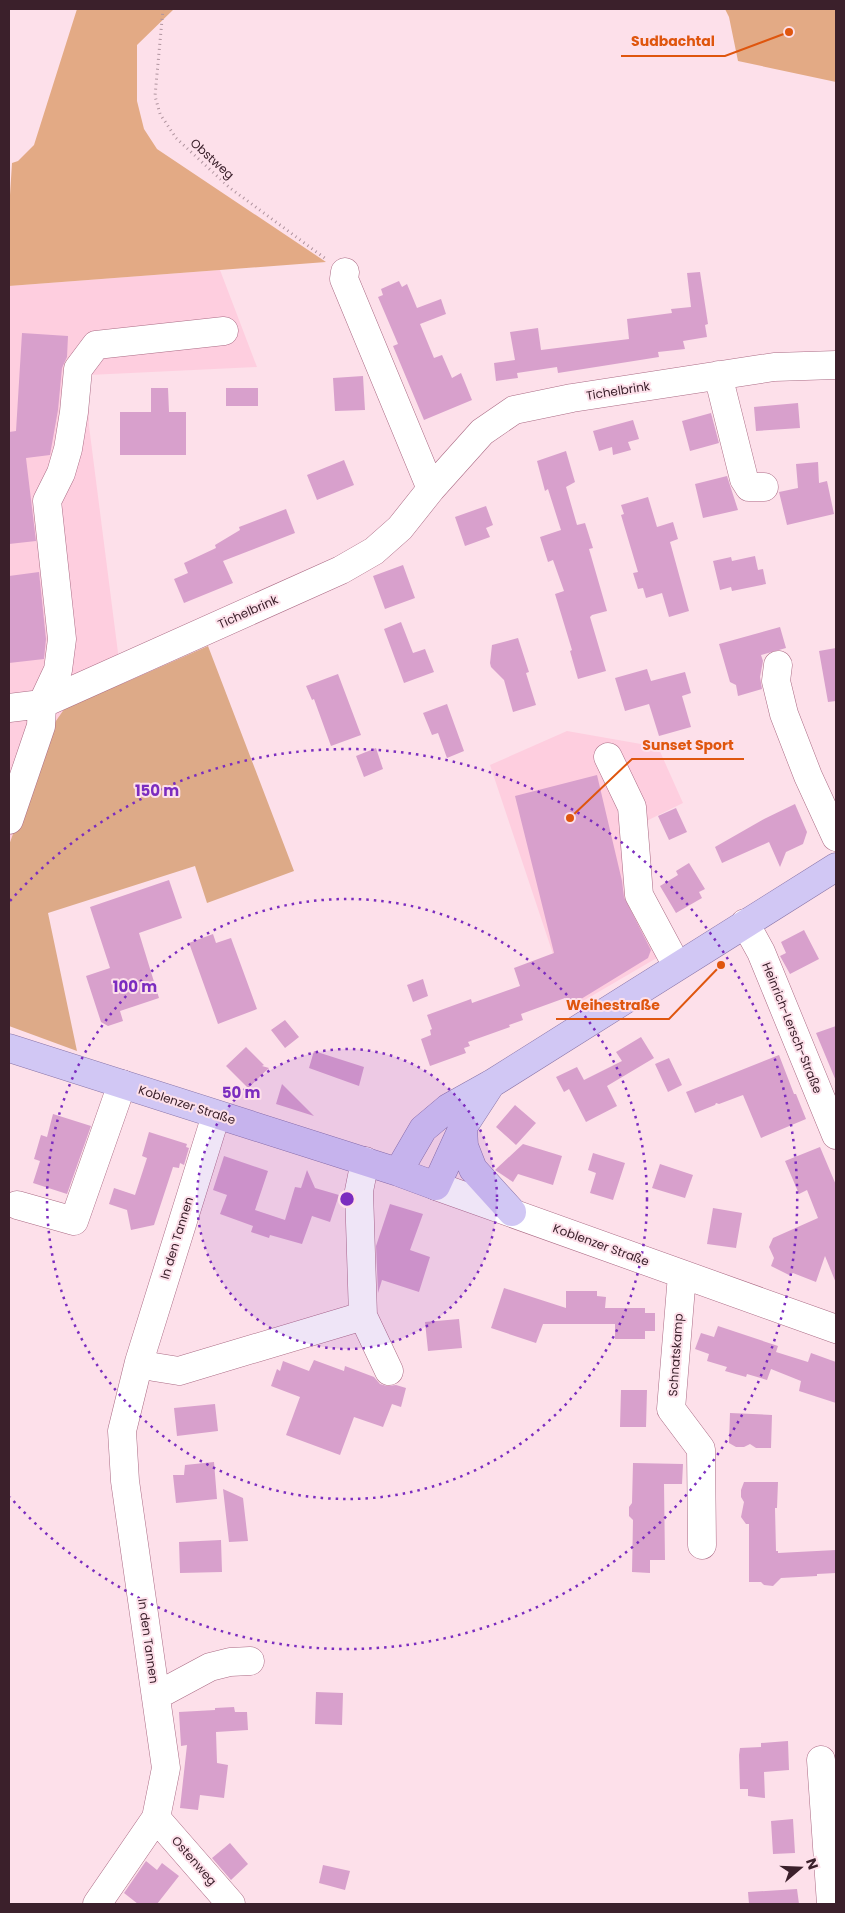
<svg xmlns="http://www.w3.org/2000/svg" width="845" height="1913" viewBox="0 0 845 1913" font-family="Poppins,sans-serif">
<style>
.built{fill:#fecedf}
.green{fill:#da8}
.forest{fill:#e3aa85}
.building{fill:#d8a0cc}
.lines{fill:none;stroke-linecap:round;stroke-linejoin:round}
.minor-casing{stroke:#ab6b85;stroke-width:29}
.major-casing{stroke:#8974a8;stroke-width:29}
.path{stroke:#b0949f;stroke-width:3;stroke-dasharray:1 4;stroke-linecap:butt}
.minor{stroke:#fff;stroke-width:28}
.major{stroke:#d1c7f4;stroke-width:28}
.ring{fill:none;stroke:#7b2cbf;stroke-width:2.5;stroke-dasharray:2.5 5}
.labels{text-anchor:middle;stroke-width:4;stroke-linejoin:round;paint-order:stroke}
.street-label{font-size:12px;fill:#3b202b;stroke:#fde0ea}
.centre{fill:#7b2cbf;stroke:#fde0ea;stroke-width:2.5}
.ring-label{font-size:15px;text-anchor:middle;font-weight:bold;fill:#7b2cbf;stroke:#fde0ea;stroke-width:4;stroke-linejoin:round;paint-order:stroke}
.leader{fill:none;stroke:#df560e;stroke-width:2}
.callout-dot{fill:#df560e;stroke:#fde0ea;stroke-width:2}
.callout-label{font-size:14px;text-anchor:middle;font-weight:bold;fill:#df560e;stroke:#fde0ea;stroke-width:4;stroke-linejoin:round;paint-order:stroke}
</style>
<rect width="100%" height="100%" fill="#fde0ea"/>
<path class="built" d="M220,270L257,367L89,375V426L122,684L67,705L51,728L9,845V286Z
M567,731L658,747L683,803L624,832L667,952L571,1008L490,765Z"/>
<path class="green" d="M208,646L294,871L207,903L195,866L48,913L77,1051L9,1026V845L51,728L67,705L124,683Z"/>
<path class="forest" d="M77,9H174L137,45V101L144,129L157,149L326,262L9,286V211L12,163L18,161L34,145Z
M725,9H836V82L738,61L729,17Z"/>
<path class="building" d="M700,272L708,324L705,325L707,337L683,341L685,349L658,352L659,357L558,373L557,367L517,373L518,378L496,381L494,363L515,360L510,332L538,328L541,350L629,339L627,319L672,313L671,309L691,307L687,273Z
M399,281L402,287L407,284L417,308L441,299L446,314L420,324L434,358L442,355L452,378L461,373L472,400L424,420L393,346L398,344L378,297L383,295L381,289Z
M22,333L68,336L67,357L62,368L58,410L50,455L26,458L36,541L9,544V432L16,431Z
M363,376L365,410L335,411L333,378Z
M151,388H168L169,412H186V455H120V412H151Z
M226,388H258V406H226Z
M798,403L800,428L756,431L754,407Z
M711,413L719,443L690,451L682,421Z
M633,420L639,439L628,442L631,450L613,455L612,447L599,451L593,431Z
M566,451L575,482L566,487L577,525L585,523L593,548L589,549L607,611L592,615L590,617L606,671L578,679L570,651L572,650L555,594L564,591L553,560L548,562L540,537L561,530L548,489L545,491L537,461Z
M344,460L354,485L317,500L307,475Z
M818,462L819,483L827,481L834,514L787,525L779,492L798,488L796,464Z
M727,476L738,510L703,518L695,484Z
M648,497L657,527L673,522L678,539L670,542L689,611L669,617L662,593L646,598L643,588L638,589L633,573L638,572L621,515L624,514L621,505Z
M486,506L493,525L486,528L490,537L465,546L455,517Z
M286,509L295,533L223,561L233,583L184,603L174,579L188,573L184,563L216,548L215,545L240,530L239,527Z
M755,556L758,570L763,569L766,584L732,591L731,587L720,590L713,561L731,557L732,561Z
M403,565L415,598L385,609L373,576Z
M39,572L46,639L44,659L9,663V576Z
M401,622L413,653L425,649L434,672L404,683L384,629Z
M780,627L786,648L761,655L763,661L760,677L762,689L738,696L736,685L730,682L719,644Z
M518,638L529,672L526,673L536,705L513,712L504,680L491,667L490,663L492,645Z
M836,648V701L828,702L819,651Z
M647,669L651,681L685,672L691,693L682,696L691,727L659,736L649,704L625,711L615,678Z
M338,674L361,735L331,746L314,699L312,700L306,686Z
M447,704L464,751L447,758L438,733L432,735L423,713Z
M376,748L383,769L364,777L356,756Z
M597,775L622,881L624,897L651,950L648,958L568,1007L565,998L521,1014L523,1020L509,1025L510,1027L468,1042L470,1046L464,1048L466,1053L430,1066L421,1039L431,1035L430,1030L432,1029L427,1015L471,999L472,1003L520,986L514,968L554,953L515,796Z
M795,804L807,832L803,844L786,852L780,867L769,842L722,863L715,847L764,819Z
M676,808L687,832L669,840L658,816Z
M689,863L705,889L699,892L702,898L676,913L660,886L678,875L676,871Z
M169,880L182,918L139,933L159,998L120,1011L123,1021L108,1026L101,1022L86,976L110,968L90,907Z
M804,930L819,959L790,974L780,956L786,953L781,942Z
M213,934L216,943L231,938L257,1009L218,1024L189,943Z
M423,979L428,996L413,1002L407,985Z
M285,1020L299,1037L285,1048L271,1030Z
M836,1026V1081L816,1033Z
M641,1037L654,1058L607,1086L617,1106L586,1122L569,1089L564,1092L556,1077L577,1067L584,1080L622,1061L616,1052Z
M246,1047L264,1065L262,1066L269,1068L248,1088L226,1066Z
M314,1051L364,1067L359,1086L309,1068Z
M779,1055L794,1094H796L806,1119L761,1138L743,1095L719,1104L716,1103L715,1105L695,1113L686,1092Z
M669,1058L682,1085L668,1092L655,1064Z
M282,1084L314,1116L276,1104Z
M515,1105L536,1123L516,1145L496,1127Z
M53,1114L91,1126L67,1194L33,1183L40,1161L34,1159L41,1135L47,1137Z
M149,1132L187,1144L186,1147L189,1148L184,1165L180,1163L179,1168L173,1167L154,1225L131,1230L127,1210L109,1204L114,1188L135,1195L147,1158L142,1156Z
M523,1144L562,1156L553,1185L518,1174L513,1182L495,1170Z
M820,1147L836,1185V1283L825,1256L816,1282L793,1273L789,1275L771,1266L774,1258L769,1247L773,1238L818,1218L807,1190L799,1194L785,1161Z
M593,1153L625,1163L613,1200L590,1193L596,1173L588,1170Z
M224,1156L268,1171L255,1210L285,1220L295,1187L301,1188L307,1170L315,1188L339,1195L330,1222L312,1216L302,1244L270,1235L269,1238L251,1232L253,1226L220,1214L227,1195L213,1190Z
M660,1164L693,1175L685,1198L652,1188Z
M390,1204L423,1214L410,1250L430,1257L419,1292L382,1280L378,1293L376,1246Z
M713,1208L742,1213L736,1248L707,1244Z
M504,1288L566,1308V1291H597V1296L606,1297L605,1308H645V1313H655V1331H645V1339H615V1324H543L536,1343L491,1328Z
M459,1319L462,1348L428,1351L425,1322Z
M718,1326L778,1346L776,1352L808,1362L811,1353L836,1362V1403L799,1391L801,1381L771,1369L767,1380L747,1374L746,1377L725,1371L727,1367L707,1361L709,1354L695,1349L701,1333L714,1337Z
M314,1360L344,1371L345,1366L374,1377L380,1384L387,1386L396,1385L406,1388L401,1407L392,1404L383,1427L354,1417L340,1455L286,1435L300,1397L271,1386L277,1369L280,1371L283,1361L309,1371Z
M621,1390H647L646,1427H620Z
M215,1404L218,1431L177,1436L174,1408Z
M730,1413L772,1415L771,1448H756L750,1444L744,1447H736L729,1443Z
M214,1462L217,1499L176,1503L173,1475H184L185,1465Z
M633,1463L683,1464L682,1484H664L665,1560H650V1573L632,1572L633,1520L629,1516V1507L632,1503Z
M744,1482H778L777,1508H775L776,1551H778V1553L836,1550V1573L817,1574V1576L781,1578L773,1586L764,1585L761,1582H749V1524H746L741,1517L744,1502L741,1497V1490Z
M223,1489L243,1498L248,1541L229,1542Z
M221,1540L222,1572L180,1573L179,1542Z
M316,1692L343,1693L342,1725L315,1724Z
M234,1707L235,1712H247L248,1730L216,1732L217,1763L228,1765L224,1798L200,1795L198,1810L180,1808L187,1745L181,1746L179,1712L215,1710V1708Z
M788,1741L789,1770L764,1772L765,1798L748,1796V1789H740L739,1755L740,1748L761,1747V1743Z
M793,1819L795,1853L773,1854L771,1821Z
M230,1843L248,1864L231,1880L212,1858Z
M146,1861L157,1870L162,1863L179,1876L157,1904H138L124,1893Z
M323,1865L350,1871L345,1890L319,1883Z
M797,1889L799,1904H749L748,1892Z"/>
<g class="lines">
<g class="minor-casing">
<path id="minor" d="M345,272L344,279L431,489
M718,375L744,479L749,487H764
M778,665L776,681L784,714L808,776L836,837
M9,708L42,704L341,570L374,551L400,528L431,489L482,432L514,410L572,398L774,367L836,365
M608,757L632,807L639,895L677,966
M9,820L41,726L42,704L58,670L62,639L47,501L61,473L68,449L74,412L78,369L96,345L224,331
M745,923L761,952L836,1135
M365,1161L359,1191L363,1316L389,1371
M436,1186L836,1329
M17,1205L74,1221L122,1084
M682,1275L671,1409L701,1449L702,1545
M139,1362L154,1367L179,1371L363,1316
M156,1696L210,1667L230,1662L250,1661
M821,1760L831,1904
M156,1818L231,1904
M97,1904L156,1818L166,1768L125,1481L122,1431L139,1362L216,1115"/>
</g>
<g class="major-casing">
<path id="major" d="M9,1048L398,1172L436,1186L463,1127L491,1084
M463,1127L464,1146L473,1169L512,1212
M398,1172L423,1129L448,1108L491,1084L836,867"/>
</g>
<path class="path" d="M163,9L155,96L160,114L176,138L230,188L326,259"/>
<use href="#minor" class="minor"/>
<use href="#major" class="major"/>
</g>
<circle cx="347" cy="1199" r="150" fill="#7b2cbf" fill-opacity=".12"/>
<g class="ring">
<circle cx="347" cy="1199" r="150"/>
<circle cx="347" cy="1199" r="300"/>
<path d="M10 901A450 450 0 1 1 10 1497"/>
</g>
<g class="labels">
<g class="street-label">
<text transform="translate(212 159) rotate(42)" y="4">Obstweg</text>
<text transform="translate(618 391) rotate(-9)" y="4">Tichelbrink</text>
<text transform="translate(248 612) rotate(-24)" y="4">Tichelbrink</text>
<text transform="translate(792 1028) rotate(68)" y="4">Heinrich-Lersch-Straße</text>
<text transform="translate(187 1105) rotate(18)" y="4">Koblenzer Straße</text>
<text transform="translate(177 1238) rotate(-73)" y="4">In den Tannen</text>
<text transform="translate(601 1245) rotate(20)" y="4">Koblenzer Straße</text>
<text transform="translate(676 1355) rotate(-86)" y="4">Schnatskamp</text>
<text transform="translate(148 1641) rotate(82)" y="4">In den Tannen</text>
<text transform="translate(194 1861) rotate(49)" y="4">Ostenweg</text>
</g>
</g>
<circle cx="347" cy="1199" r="8" class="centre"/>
<g class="ring-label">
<text x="157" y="796">150 m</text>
<text x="135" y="992">100 m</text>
<text x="241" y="1098">50 m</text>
</g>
<path class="leader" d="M789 32L725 56H621M570 818L632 759H744M721 965L669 1019H556"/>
<g class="callout-dot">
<circle cx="789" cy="32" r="5"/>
<circle cx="570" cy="818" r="5"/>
<circle cx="721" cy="965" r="5"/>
</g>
<g class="callout-label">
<text x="673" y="46">Sudbachtal</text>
<text x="688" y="750">Sunset Sport</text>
<text x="613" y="1010">Weihestraße</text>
</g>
<rect width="845" height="1913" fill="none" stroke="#3b202b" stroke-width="20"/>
<g transform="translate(800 1868) rotate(71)" stroke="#fde0ea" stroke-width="4" paint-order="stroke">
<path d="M0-4L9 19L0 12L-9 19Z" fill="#3b202b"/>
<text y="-8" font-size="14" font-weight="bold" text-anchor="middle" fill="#3b202b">N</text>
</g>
</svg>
